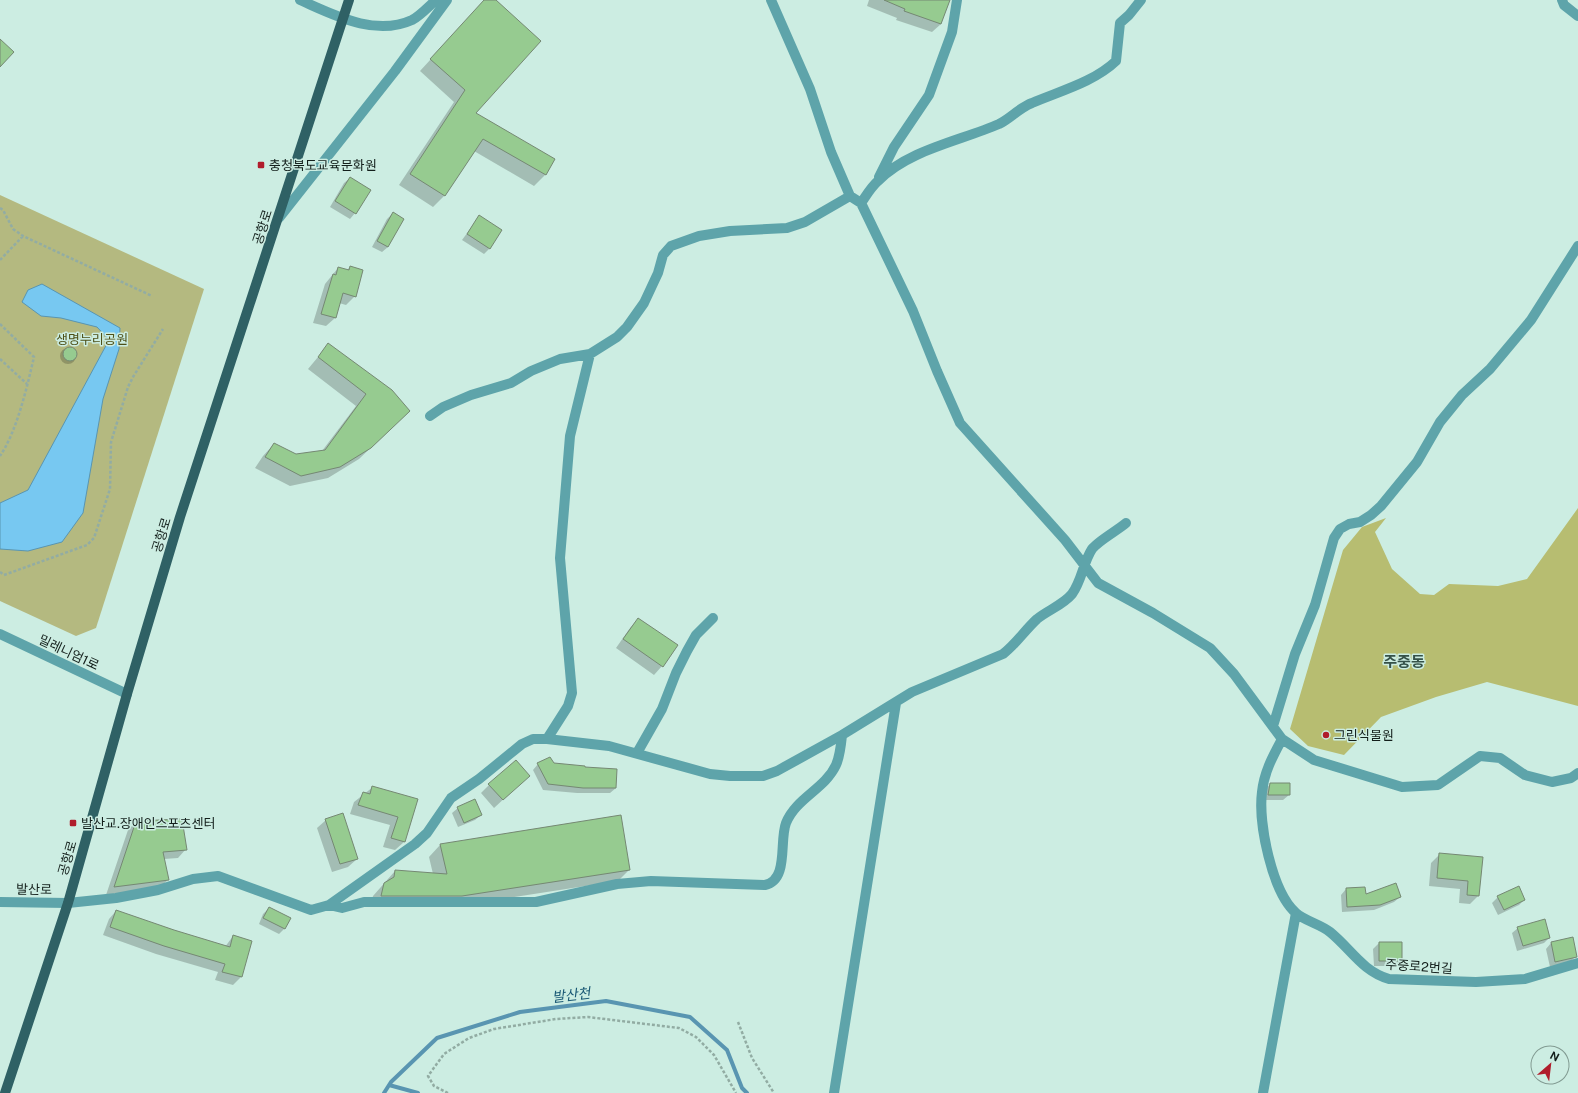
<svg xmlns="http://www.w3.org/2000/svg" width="1578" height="1093" viewBox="0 0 1578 1093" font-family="'Public Sans','Noto Sans KR',sans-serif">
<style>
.green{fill:#b4b980}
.forest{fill:#b7bd71}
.water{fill:#77c8f1;stroke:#5995b1}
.shadow{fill:#0003}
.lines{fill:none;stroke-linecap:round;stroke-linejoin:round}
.stream{stroke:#5995b1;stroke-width:4}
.building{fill:#96cb90;stroke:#758873}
.path{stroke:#92aca3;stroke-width:2.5;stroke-dasharray:3 2;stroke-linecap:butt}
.minor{stroke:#5ea4aa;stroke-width:10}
.major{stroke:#2f6165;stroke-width:10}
.poi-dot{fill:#b01d2c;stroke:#ccede2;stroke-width:1.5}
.labels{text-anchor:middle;stroke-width:3;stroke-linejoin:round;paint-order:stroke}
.poi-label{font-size:13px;fill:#131f1b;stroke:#ccede2;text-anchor:start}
.street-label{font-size:13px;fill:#131f1b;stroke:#ccede2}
.park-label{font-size:13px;fill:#4e5119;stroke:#ccede2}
.water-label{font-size:14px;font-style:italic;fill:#195874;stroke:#ccede2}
.quarter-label{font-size:15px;font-weight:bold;fill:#365249;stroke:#ccede2}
</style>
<rect width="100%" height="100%" fill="#ccede2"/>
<path class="green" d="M0,195L204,289L96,628L76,636L0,601Z"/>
<path class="forest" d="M1578,508V706L1487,682L1436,697L1381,717L1344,755L1308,746L1290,729L1343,550L1362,527L1386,518L1375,532L1392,569L1420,594L1434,595L1449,584L1498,586L1527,579Z"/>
<path class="water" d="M42,284L120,328L119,349L103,399L83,513L62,542L28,551L0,549V503L28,490L109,340L97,327L61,318L41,316L22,302L28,290Z"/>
<path class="shadow" d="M485,0H495L474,113L554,159L545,175L534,186L474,151L444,196L433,207L399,185L454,102L420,71Z
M869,0H949L941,24L932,32L896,20L897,18L867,6Z
M350,178L355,213L350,219L330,207L344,183Z
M393,213L388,247L382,252L372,247L387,219Z
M479,217L489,249L484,254L462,240Z
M350,267L355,296L346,305L339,303L335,318L326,326L313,323L325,284L338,268L347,270Z
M328,345L409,411L359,459L328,478L290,486L255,468L263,456L274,444L296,455L322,451L356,406L308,369Z
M60 356a8 8 0 1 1 16 0a8 8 0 1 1-16 0Z
M638,619L662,666L654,675L616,648L630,628Z
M538,764H553L616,788L610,793H577L543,790L533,770Z
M520,784L494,808L481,793L489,785Z
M1271,784L1289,795L1283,800H1263L1265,789Z
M373,787L416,800L404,842L395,850L383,847L390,825L350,814L354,802Z
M458,808L481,815L475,820L458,827L452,813Z
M326,820L357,859L348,867L332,872L317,828Z
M136,822L186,849L178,858L164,859L168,880L159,888L106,895L128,830Z
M440,845L629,870L618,881L449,907H370L373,896L395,871L433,874L429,857Z
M1440,854L1482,858L1478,896L1470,904L1459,903L1460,889L1429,886L1431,863Z
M1346,889L1365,896L1400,897L1394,902L1374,910L1342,912L1341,895Z
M1498,897L1524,900L1519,905L1498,915L1492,903Z
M269,908L285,928L279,934L259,924L263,914Z
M116,911L174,931L225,947L233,936L251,941L241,977L233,985L215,980L218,972L156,954L103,935L109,919Z
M1518,928L1549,938L1544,943L1517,951L1512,933Z
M1379,943L1401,960L1395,966H1374L1373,949Z
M1551,943L1576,956L1570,962L1550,967L1546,949Z"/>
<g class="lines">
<path class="stream" d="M389,1085L418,1093
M384,1093L391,1082L437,1038L520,1012L606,1001L690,1017L727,1050L742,1088L747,1093"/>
</g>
<path class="building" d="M484,0H496L541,41L476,113L555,159L546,175L483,139L445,196L410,174L465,90L430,59Z
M884,0H950L941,24L904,11L905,9Z
M0,39L14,52L0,67Z
M350,177L371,190L356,214L335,201Z
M393,212L404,219L388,247L377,241Z
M479,215L502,230L490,249L467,234Z
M350,266L363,270L356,297L343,293L336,318L321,314L333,274L336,275L338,267L349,270Z
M328,343L392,390L410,411L371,448L340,467L301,476L265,457L274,443L296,454L325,450L366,394L318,357Z
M63 354a7 7 0 1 1 14 0a7 7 0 1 1-14 0Z
M638,618L678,645L663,667L623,639Z
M550,757L554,763L585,766V767L617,769L616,788H583L548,784L537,763Z
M516,760L530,776L503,800L488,784Z
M1270,783H1290V795H1268Z
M372,786L418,799L405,842L391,838L398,817L358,805L363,792L370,794Z
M475,799L482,815L464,823L457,807Z
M343,813L358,859L340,864L325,819Z
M621,815L630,870L462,896H381L384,883L394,877L395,870L447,874L440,844Z
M182,819L187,850L163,852L169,880L114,887L136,821Z
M1439,853L1483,857L1479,896L1467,895L1468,881L1437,878Z
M1396,883L1401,897L1380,905L1347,907L1346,888L1365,887L1366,894Z
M1519,886L1525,900L1504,910L1497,896Z
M269,907L291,918L285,929L263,918Z
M116,910L174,930L230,947L233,935L252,941L242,977L222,972L225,964L164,946L110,927Z
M1545,919L1550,938L1523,946L1517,927Z
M1573,937L1577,957L1555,962L1551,942Z
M1379,942H1402V961H1379Z"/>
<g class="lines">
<path class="path" d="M0,208L3,210L13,229L23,236L152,296
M0,260L23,236
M0,324L34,357C27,387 17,431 0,456
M0,359L27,384
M0,572L4,575L87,545L94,538L110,489L111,442L128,387L133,377L163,329
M738,1022L752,1058L774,1093
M448,1093L434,1086L428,1076L444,1054L469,1038L494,1029L556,1019L588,1017L679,1028L696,1037L714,1055L736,1093"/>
<path class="minor" d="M300,0C334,15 375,37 412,20C420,16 429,6 436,0
M771,0L810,89L831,152L850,196L861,203L913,311L937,371L960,423L1065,540L1098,583L1153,613L1210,648L1234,674L1282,739L1314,760L1402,787L1438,785L1480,756L1500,758L1525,775L1552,782L1571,778L1578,773
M1562,0L1564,5L1578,16
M879,177L894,147L929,95L952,32L957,0
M861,203C866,196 871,187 878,181C908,150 960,141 999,124C1011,118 1019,108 1032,103C1060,91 1094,82 1116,61L1120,23L1129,15L1141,0
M279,218L395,71L447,0
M430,416L443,407L471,395L511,383L531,371L560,359L590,354L617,337L627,327L644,303L658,273L663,255L671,246L699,236L730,231L787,228L805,222L850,196
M0,634L127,694
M1273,726L1295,654L1315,605L1334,538L1340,529L1349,524L1360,522L1371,515L1381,506L1417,462L1440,422L1462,395L1490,369L1531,320L1578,246
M547,739L568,706L572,693L560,558L570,436L590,354
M1282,739C1273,756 1264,772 1262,792C1258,823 1272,892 1296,913C1305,921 1320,924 1330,932C1351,949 1362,971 1389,979L1476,982L1525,979L1578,963
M637,753L662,709L676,673L687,651L696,635L713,618
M0,902L68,903L116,898L158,890L193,879L218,876L311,910L329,905L415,844L427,833L451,798L479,779L522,744L533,739H547L609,746L710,774L730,776H763L777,771L842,735L912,692L1003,654C1016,644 1025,630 1037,619C1048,610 1063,605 1072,594C1082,580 1083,563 1092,549C1098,541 1118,530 1126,523
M329,905L342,908L364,902H536L617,884L651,881L765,885C789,880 779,841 786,823C796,798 825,789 836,765C840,756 841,745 842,735
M834,1093L896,703
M1263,1093L1296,913"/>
<path class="major" d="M5,1093L68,903L127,694L180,517L349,0"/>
</g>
<g class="poi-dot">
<rect x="257" y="161" width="8" height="8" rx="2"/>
<circle cx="1326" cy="735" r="4"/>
<rect x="69" y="819" width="8" height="8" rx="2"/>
</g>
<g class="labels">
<g class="poi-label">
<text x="269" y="170">충청북도교육문화원</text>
<text x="1334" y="740">그린식물원</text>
<text x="81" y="828">발산교.장애인스포츠센터</text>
</g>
<g class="street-label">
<text transform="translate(262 227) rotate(-72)" y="5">공항로</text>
<text transform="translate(161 535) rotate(-73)" y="5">공항로</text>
<text transform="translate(69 652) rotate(25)" y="5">밀레니엄1로</text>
<text transform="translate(67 858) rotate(-74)" y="5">공항로</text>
<text transform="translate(34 889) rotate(1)" y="5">발산로</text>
<text transform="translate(1419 966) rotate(4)" y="5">주중로2번길</text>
</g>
<g class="park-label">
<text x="92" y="344">생명누리공원</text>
</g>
<g class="water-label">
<text transform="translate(571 995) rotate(-7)" y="5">발산천</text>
</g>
<g class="quarter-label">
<text x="1404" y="667">주중동</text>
</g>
</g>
<g transform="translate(1550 1065) rotate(28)"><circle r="19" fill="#ccede2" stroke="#829b92"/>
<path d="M0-3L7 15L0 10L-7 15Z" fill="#b01d2c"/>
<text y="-6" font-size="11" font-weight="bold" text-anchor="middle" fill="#131f1b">N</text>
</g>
</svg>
